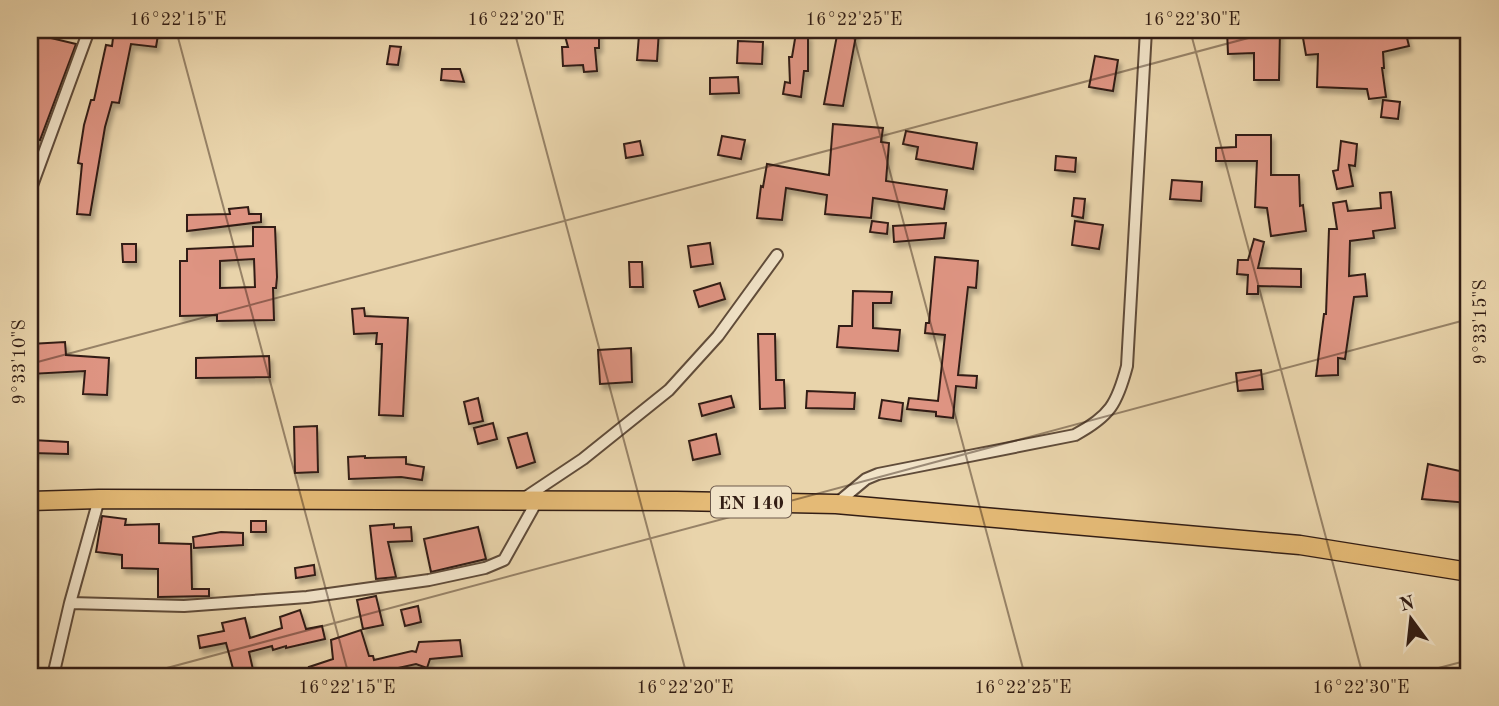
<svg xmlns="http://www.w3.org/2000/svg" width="1499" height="706" viewBox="0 0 1499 706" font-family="'Old Standard TT',serif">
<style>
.building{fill:#de9482;stroke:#331e15;stroke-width:2;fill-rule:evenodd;filter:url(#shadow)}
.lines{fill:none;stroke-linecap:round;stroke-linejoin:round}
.minor-casing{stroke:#604c3a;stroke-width:14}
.primary-casing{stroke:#331e15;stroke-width:21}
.minor{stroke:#f1e3c8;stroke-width:10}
.primary{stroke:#e4ba76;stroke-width:18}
.ticks{fill:none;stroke:#331e15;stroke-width:2;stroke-opacity:0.45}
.labels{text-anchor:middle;stroke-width:5;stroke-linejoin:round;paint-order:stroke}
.shield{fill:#f1e3c8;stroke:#6c594b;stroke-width:2}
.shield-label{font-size:19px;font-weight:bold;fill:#331e15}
.neatline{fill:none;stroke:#331e15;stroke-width:2.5}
.ticks-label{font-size:18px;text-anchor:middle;fill:#331e15}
</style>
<defs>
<filter id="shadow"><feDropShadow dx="3" dy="5" stdDeviation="2" flood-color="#0004"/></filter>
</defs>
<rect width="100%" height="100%" fill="#e9d4ab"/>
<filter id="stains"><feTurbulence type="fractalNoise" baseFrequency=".00286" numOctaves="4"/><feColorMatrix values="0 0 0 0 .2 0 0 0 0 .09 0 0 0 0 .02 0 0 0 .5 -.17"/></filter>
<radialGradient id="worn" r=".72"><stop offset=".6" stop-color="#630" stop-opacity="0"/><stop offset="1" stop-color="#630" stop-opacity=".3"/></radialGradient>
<path class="building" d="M114,30L158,35L156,47L131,44L119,103L112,102L105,127L90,215L77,214L82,164L78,163L84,125L91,100H94L106,45L112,46Z
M575,30L576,32H599V48H595L597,71L584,72L583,65L563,66L562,47H568L564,32Z
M644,30H659L657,61L637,60L639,35H644Z
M838,30H857L843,106L824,104Z
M1227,30H1280L1279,80H1254V53L1228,54Z
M1396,30H1405L1409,46L1383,52L1384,68H1382L1386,97L1369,99L1367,89L1317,87L1318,54L1306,55L1303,38L1344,32H1353V36L1370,33V36Z
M30,33L76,44L40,140L30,138Z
M796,33L808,35V71H804L801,97L783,94L785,82L790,83L789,57H792Z
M738,41L763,42L762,64L737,63Z
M390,46L401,47L398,65L387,64Z
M1095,56L1118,60L1113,91L1089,87Z
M442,69H460L464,82L441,80Z
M738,77L739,93L710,94V78Z
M1383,100L1400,102L1398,119L1381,117Z
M833,124L883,128L881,142L889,143L886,181L947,190L944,209L873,198L871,218L825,214L827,195L786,188L782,220L757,218L761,186L763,187L767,164L829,175Z
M906,131L977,143L973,169L916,159L918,147L903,144Z
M1236,135H1271V175H1299L1300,206L1303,205L1306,231L1271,236L1267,208L1255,207L1257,161H1216V148L1236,147Z
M722,136L745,140L741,159L718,155Z
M640,141L643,155L626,158L624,144Z
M1341,141L1357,144L1355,166L1349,165L1353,186L1337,189L1333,171L1338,170Z
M1056,156L1076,158L1075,172L1055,170Z
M1172,180L1202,182L1201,201L1170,199Z
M1391,192L1395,228L1373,231L1374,238L1350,241L1349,276L1365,274L1367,296L1354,297L1345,359L1338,358V375L1316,376L1324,314H1326L1329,229H1337L1333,203L1346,201L1348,211L1381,208L1380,193Z
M1074,198L1085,199L1083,218L1072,216Z
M248,207L249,214H261V222L187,231V215L230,214L229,209Z
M872,221L888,223L887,234L870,232Z
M1075,221L1103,225L1099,249L1072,245Z
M946,223L944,238L894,242L893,226Z
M253,227H275L277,277L276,288H273L274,320L217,321V315L180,316V261H187V249L253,246ZM254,259L255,287L220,288V261Z
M1254,239L1264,242L1258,268L1301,269V287L1258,286V294H1247L1248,275L1237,274L1238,260H1248Z
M710,243L713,264L691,267L688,246Z
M122,244H136V262H123Z
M935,257L978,261L976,288L968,287L958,375L977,376L976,388L956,386L953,418L936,416V412L907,409L909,398L938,401L945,335L925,333L926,323H929Z
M629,262H642L643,287H630Z
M720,283L725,299L699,307L694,291Z
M853,291L892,292L891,303H873V328L900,330L898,351L837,347L839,326H852Z
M364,308L365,316L408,318L403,416L379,415L382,344H376L377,333L354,334L352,309Z
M758,334H775L776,380H784L785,408L760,409Z
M65,342L66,355L109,358L107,395L83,394L85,371L30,374V344Z
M631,348L632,382L600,384L598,350Z
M269,356L270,377L196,378V358Z
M1261,370L1263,389L1238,391L1236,373Z
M807,391L855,393L854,409L806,408Z
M731,396L734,407L702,416L699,404Z
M478,398L483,421L469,424L464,402Z
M882,400L903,403L901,421L879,418Z
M493,423L497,439L478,444L474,428Z
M317,426L318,472L295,473L294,427Z
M527,433L535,462L517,468L508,438Z
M716,434L720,454L693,460L689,441Z
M32,440L68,442V454L32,453Z
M365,456V458L406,457V464L424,467L422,480L401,477L349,479L348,457Z
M1428,464L1469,473V503L1422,499Z
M102,516L126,519L125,525L159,524V543L191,544L192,589H209V596L158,597V569L122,568V555L96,552Z
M251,521H266V532H251Z
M394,524V528L411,527L412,541L388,542L396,577L376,579L370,526Z
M478,527L486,559L431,572L424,539Z
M221,532L243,533V545L194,548L193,537Z
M314,565L315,575L296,578L295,568Z
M376,596L383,625L363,629L357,600Z
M418,606L421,622L405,626L401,610Z
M300,610L306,629L322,626L325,639L286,648V646L273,650L272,646L249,652L254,674L235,676L226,643L200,648L198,636L224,631L222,623L245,618L250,638L282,628L280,617Z
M361,630L369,656H373L374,660L412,651L416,652L419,642L460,640L462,656L430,659L427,668L416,664L362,676L360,669L312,676L309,667L333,659L331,640Z"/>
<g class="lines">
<g class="minor-casing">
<path id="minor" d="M30,191L89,30
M523,499L583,459L669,390L718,336L777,255
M836,504L866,479L878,474L1075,435C1110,416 1117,404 1127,366L1146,30
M70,603L184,606L307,597L429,580L485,568L504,560L537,501
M53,676L70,603L99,499"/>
</g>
<g class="primary-casing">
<path id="primary" d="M30,501L99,499L677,501L836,504L1300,545L1469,572"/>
</g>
<use href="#minor" class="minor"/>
<use href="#primary" class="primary"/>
</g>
<path class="ticks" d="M176,30L349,676M514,30L687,676M852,30L1025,676M1190,30L1363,676M30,364L1278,30M137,676L1469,319M1408,676L1469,660"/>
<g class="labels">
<rect class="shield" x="711" y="486.5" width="80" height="31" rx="5"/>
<g class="shield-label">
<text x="751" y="509">EN 140</text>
</g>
</g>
<rect width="1499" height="706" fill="none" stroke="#e9d4ab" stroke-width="77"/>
<g transform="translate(1411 619) rotate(345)" stroke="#f1e3c8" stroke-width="5" paint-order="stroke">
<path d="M0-5L12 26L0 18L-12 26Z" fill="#331e15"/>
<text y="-10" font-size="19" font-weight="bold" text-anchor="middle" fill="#331e15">N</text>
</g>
<rect x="38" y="38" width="1422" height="630" class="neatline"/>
<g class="ticks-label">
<text x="178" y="25">16°22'15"E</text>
<text x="516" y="25">16°22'20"E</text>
<text x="854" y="25">16°22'25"E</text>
<text x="1192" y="25">16°22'30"E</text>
<text transform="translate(1480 322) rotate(-90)" y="6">9°33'15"S</text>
<text transform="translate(19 362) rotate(-90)" y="6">9°33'10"S</text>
<text x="347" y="693">16°22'15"E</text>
<text x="685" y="693">16°22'20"E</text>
<text x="1023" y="693">16°22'25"E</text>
<text x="1361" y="693">16°22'30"E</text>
</g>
<rect width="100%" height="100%" filter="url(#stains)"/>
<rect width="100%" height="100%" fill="url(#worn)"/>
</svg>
